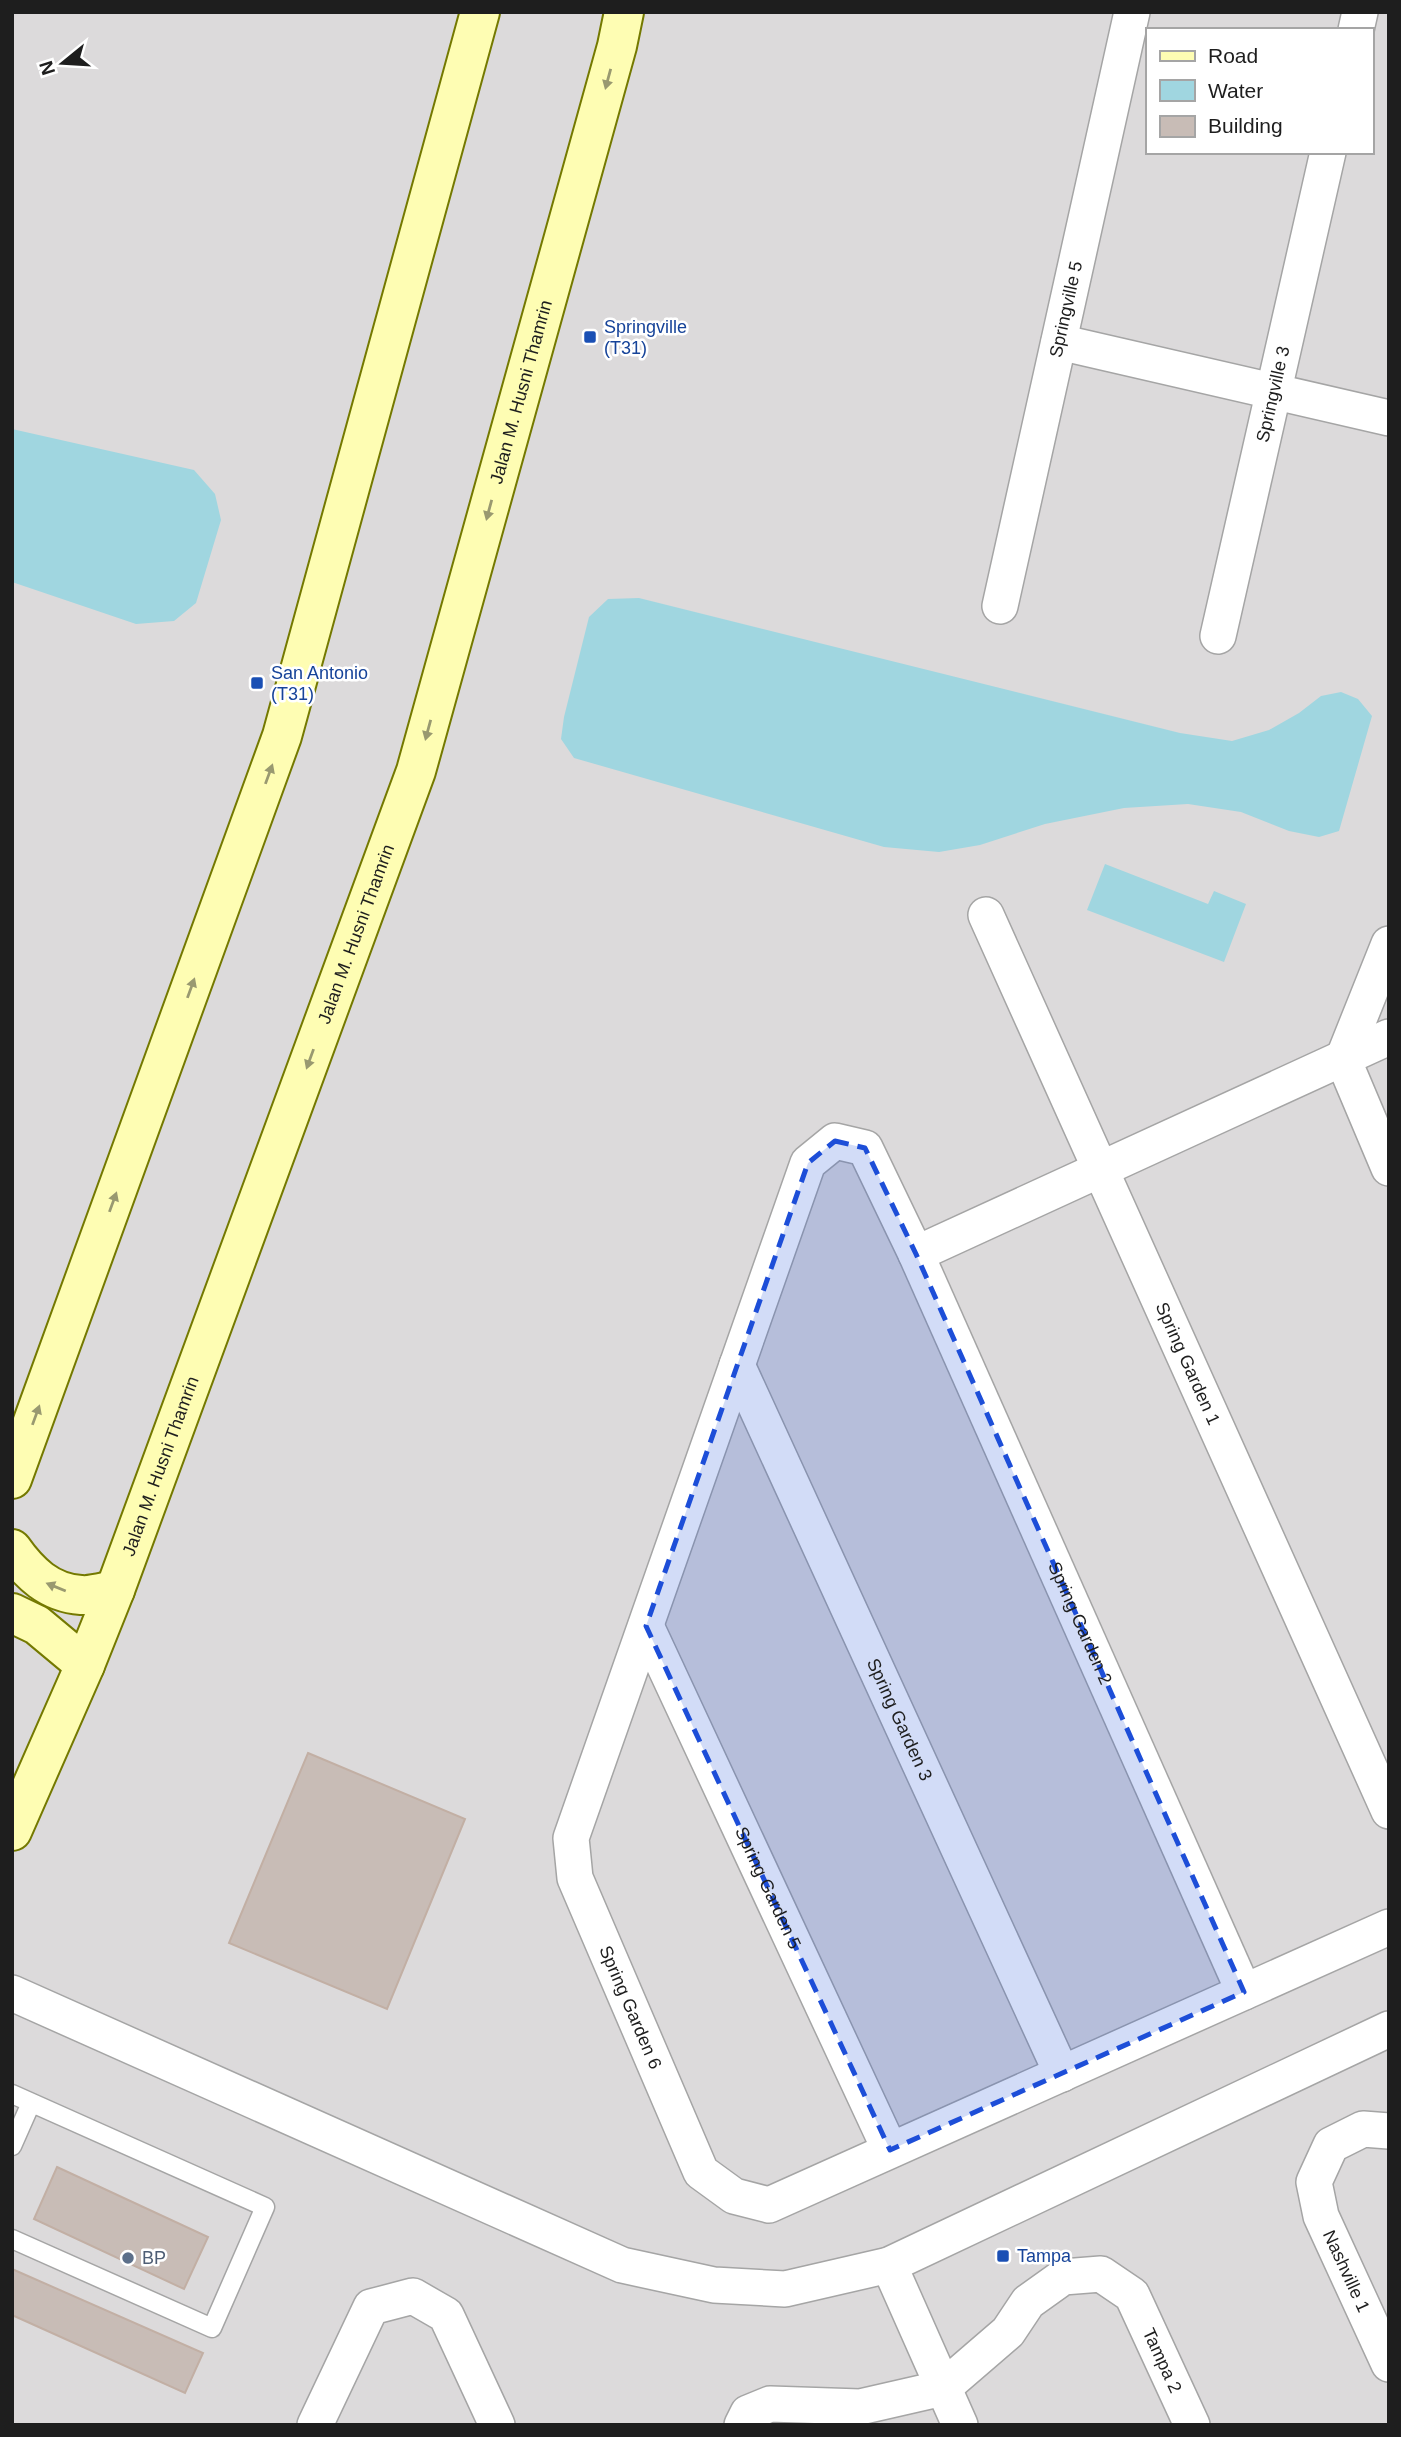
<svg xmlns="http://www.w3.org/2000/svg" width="1401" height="2437" viewBox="0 0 1401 2437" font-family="Arial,sans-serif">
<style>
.residential{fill:#dcdadb;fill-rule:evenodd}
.water{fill:#a0d6e0}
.building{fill:#c8bcb6;stroke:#c2afa4;stroke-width:2}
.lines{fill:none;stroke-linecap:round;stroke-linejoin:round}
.service-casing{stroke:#a5a5a5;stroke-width:21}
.minor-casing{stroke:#a5a5a5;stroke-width:38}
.secondary-casing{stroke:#747900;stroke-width:42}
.service{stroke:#fff;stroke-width:18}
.minor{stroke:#fff;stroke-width:35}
.secondary{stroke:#fefdb3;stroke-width:38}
.oneway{fill:#999970}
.marked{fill:#1d4ed8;fill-opacity:0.2;stroke:#1d4ed8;stroke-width:5;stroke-dasharray:14 9;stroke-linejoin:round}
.transit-dot{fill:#1a4fb4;stroke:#fff;stroke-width:2.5}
.service-dot{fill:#5c6f8a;stroke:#fff;stroke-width:2.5}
.labels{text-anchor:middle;stroke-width:5;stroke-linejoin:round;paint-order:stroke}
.street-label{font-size:18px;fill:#1e1e1e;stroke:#fff}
.transit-label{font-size:18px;fill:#164399;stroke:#fff;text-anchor:start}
.service-label{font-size:18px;fill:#4e5e75;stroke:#fff;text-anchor:start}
</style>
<rect width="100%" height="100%" fill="#efeae3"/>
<path class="residential" d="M12,12H1389V2425H12ZM1147,30H1371V152H1147Z"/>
<path class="water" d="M12,429L194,470L215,494L221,520L196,603L174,621L136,624L12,582Z
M639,598L1180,733L1232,741L1269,730L1299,713L1321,696L1341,692L1358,699L1372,716L1339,831L1319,837L1289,831L1241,812L1188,804L1124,808L1045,824L980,845L939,852L884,847L574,758L561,739L564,717L589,617L608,599Z
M1105,864L1208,904L1214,891L1246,904L1224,962L1087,910Z"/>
<path class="building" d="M308,1753L465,1819L387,2009L229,1943Z
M57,2167L208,2237L184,2289L34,2219Z
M12,2269L203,2353L185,2393L12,2315Z"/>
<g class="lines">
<g class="service-casing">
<path id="service" d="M12,2094L265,2207L212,2328L12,2239
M12,2146L31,2103"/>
</g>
<g class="minor-casing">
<g id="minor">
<path d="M1356,30L1360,12"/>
<path d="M1059,342L1389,418"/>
<path id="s1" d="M1000,606L1132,12"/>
<path id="s2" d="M1218,636L1328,152"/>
<path id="s3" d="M986,915L1389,1811"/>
<path d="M1389,944L1343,1059L1389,1168"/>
<path id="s4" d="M1389,1037L916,1254L865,1148L835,1141L808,1163L571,1838L575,1878L701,2172L734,2196L769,2205L1389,1927"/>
<path id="s5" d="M916,1254L1244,1992"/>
<path id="s6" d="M737,1365L1062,2074"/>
<path id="s7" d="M646,1626L890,2150"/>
<path d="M12,1993L622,2265L714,2285L785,2289L889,2265L1389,2029"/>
<path id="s8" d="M1389,2131L1363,2129L1331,2145L1314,2182L1321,2216L1389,2364"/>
<path d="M889,2265L960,2425"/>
<path d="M315,2425L371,2307L413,2296L446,2315L497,2425"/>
<path id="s9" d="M742,2425L748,2413L770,2404L860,2407L943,2388L1008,2332L1028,2302L1063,2277L1101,2274L1132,2295L1192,2425"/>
</g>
</g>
<g class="secondary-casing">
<g id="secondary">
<path d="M12,1479L282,736L480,12"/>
<path d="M12,1549C29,1573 49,1593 81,1595C91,1596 104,1592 115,1590"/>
<path d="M12,1613L37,1625L85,1665"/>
<path id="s10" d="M12,1831L85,1665L115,1590L416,771L617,46L624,12"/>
</g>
</g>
<use href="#service" class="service"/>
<use href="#minor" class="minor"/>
<use href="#secondary" class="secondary"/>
</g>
<defs><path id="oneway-solid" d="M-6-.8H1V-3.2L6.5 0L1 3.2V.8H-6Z" transform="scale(1.75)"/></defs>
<g class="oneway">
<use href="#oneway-solid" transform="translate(608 79) rotate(105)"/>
<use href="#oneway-solid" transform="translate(489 510) rotate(105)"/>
<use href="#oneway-solid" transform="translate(428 730) rotate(105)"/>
<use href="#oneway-solid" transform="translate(269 774) rotate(-70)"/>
<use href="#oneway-solid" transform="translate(191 988) rotate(-70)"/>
<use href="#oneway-solid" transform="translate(310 1059) rotate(110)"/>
<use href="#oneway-solid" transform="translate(113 1202) rotate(-70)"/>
<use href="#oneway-solid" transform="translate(36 1415) rotate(-70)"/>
<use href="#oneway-solid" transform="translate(56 1587) rotate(-158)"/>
</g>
<path class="marked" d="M835,1141L865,1148L916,1254L1244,1992L890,2150L646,1626L808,1163Z"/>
<g class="transit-dot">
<rect x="583" y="330" width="14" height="14" rx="3.5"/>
<rect x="250" y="676" width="14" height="14" rx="3.5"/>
<rect x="996" y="2249" width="14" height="14" rx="3.5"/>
</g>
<circle class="service-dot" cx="128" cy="2258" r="7"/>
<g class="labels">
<g class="street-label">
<text dy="6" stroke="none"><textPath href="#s1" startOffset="304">Springville 5</textPath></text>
<text dy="6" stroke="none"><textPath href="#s10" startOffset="1528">Jalan M. Husni Thamrin</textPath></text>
<text dy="6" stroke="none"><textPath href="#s2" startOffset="248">Springville 3</textPath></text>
<text dy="6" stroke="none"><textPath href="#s10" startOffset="961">Jalan M. Husni Thamrin</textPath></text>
<text dy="6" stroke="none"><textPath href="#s3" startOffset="492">Spring Garden 1</textPath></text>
<text dy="6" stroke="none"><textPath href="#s10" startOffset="394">Jalan M. Husni Thamrin</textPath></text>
<text dy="6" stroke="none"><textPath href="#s5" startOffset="404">Spring Garden 2</textPath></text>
<text dy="6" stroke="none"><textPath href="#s6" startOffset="390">Spring Garden 3</textPath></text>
<text dy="6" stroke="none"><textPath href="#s7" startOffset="289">Spring Garden 5</textPath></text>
<text dy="6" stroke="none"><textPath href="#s4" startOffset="1600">Spring Garden 6</textPath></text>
<text dy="6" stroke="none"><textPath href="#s8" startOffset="198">Nashville 1</textPath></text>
<text dy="6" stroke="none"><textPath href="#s9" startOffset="525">Tampa 2</textPath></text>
</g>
<g class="transit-label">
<text x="604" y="333">Springville<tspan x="604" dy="21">(T31)</tspan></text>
<text x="271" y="679">San Antonio<tspan x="271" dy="21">(T31)</tspan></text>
<text x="1017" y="2262">Tampa</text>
</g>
<g class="service-label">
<text x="142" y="2264">BP</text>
</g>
</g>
<rect width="1401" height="2437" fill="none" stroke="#1e1e1e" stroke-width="28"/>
<rect x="1146" y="28" width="228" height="126" fill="#ffffff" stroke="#a5a5a5" stroke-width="2"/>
<rect x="1160" y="51" width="35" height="10" fill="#fefdb3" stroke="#a5a5a5" stroke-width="2"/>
<text x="1208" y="63" font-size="21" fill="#1e1e1e">Road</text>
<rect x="1160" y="80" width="35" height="21" fill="#a0d6e0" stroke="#a5a5a5" stroke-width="2"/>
<text x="1208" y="98" font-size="21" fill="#1e1e1e">Water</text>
<rect x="1160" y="116" width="35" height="21" fill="#c8bcb6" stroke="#a5a5a5" stroke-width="2"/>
<text x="1208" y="133" font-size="21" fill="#1e1e1e">Building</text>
<g transform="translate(63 63) rotate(252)" stroke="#ffffff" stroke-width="5" paint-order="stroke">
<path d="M0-5L12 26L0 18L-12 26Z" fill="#1e1e1e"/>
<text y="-10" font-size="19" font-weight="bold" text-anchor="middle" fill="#1e1e1e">N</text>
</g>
</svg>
